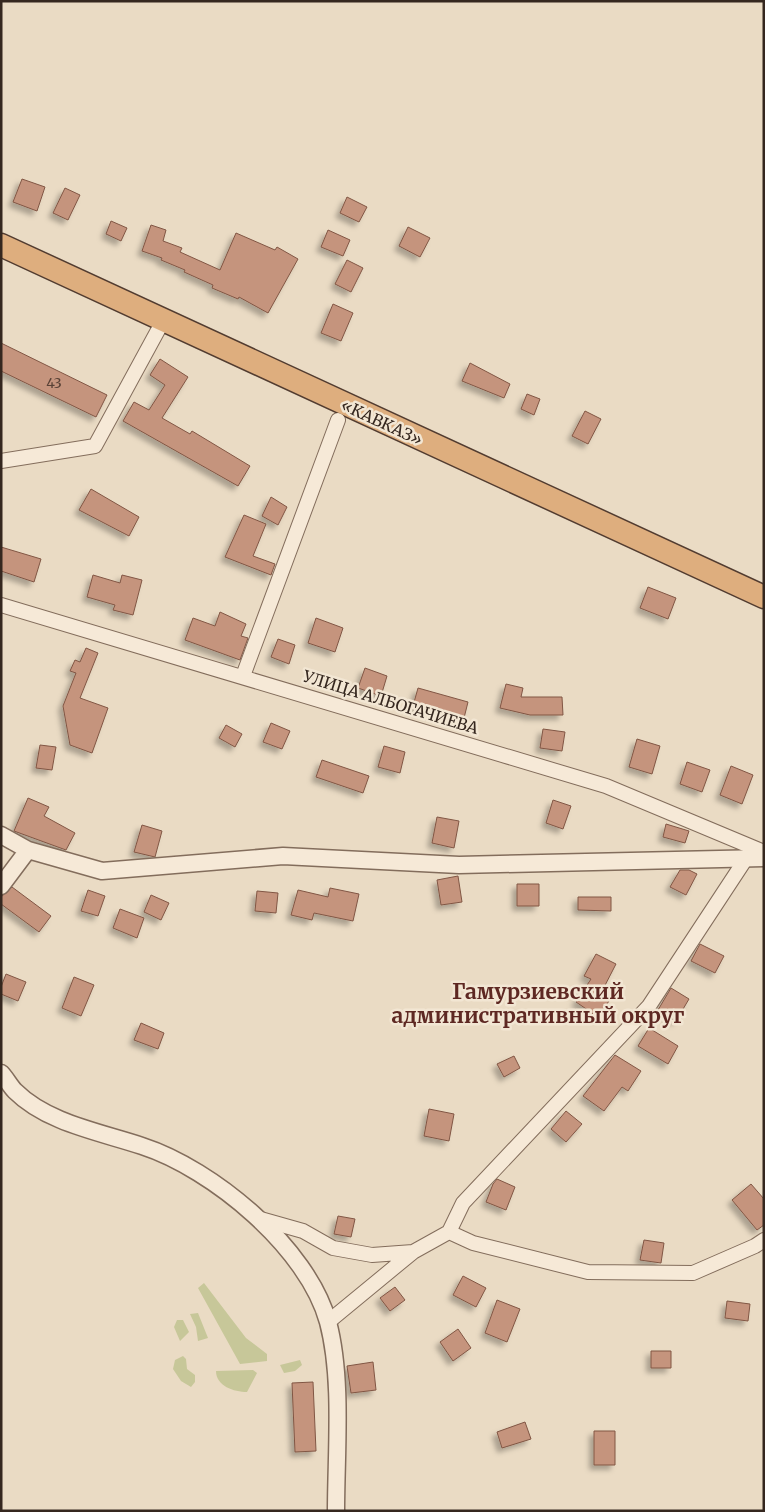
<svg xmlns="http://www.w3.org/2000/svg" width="765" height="1512" viewBox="0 0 765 1512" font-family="Merriweather,serif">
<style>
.green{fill:#c7c799}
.building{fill:#c5947d;stroke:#815644;filter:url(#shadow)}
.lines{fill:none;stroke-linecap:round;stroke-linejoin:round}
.minor-casing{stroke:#836d5c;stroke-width:16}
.tertiary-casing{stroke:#836d5c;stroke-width:19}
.trunk-casing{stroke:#523c30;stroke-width:25}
.minor{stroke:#f6e9d7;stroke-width:14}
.tertiary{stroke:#f6e9d7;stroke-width:16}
.trunk{stroke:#deae7e;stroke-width:22}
.labels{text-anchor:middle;stroke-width:5;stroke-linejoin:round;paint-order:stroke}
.number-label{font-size:14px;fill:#594236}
.street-label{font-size:16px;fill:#35271f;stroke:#f2e6d3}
.district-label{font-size:21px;font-weight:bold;fill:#5e2822;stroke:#f2e6d3}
</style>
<defs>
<filter id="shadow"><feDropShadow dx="-4.5" dy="4.5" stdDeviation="2.5" flood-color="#0004"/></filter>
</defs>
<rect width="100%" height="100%" fill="#eadbc4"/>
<path class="green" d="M204,1283L246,1338L267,1354V1361L240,1364L198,1288Z
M198,1313L208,1338L198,1341L196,1327L190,1314Z
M177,1320H183L189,1332L180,1341L174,1327Z
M183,1356L186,1359L187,1369L195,1375V1382L191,1387L181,1381L173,1369L175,1360Z
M300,1360L302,1365L295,1371L284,1373L280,1365Z
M253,1370L257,1373L247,1392C234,1392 216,1386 216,1371Z"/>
<path class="building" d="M22,179L45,187L37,211L13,202Z
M65,188L80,195L68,220L53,213Z
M347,197L367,207L359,222L340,213Z
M111,221L127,228L121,241L106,234Z
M151,225L166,230L163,241L182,248L180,252L220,270L236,233L275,250L277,247L298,259L268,313L239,297L238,299L212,288L213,285L184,272L185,270L161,260L162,258L142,251Z
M408,227L430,238L420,257L399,246Z
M328,230L350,240L343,256L321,247Z
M347,260L363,268L351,292L335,284Z
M333,304L353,313L341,341L321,333Z
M1,343L107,395L96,417L1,371Z
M160,359L188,377L162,418L190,434L192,431L250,466L238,486L123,421L134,402L149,410L165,385L150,375Z
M470,363L510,384L504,398L462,381Z
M527,394L540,399L534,415L521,409Z
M585,411L601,419L588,444L572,436Z
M91,489L139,517L129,536L79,510Z
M271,497L287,507L278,525L262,516Z
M244,515L266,524L253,556L275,564L271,575L225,557Z
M1,547L41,559L34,582L1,571Z
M93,575L120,583L122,575L142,580L133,615L113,610L115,605L87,597Z
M648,587L676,598L668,619L640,608Z
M220,612L246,624L241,636L248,638L240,660L185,640L193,618L215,626Z
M316,618L343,628L335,652L308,643Z
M278,639L295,645L289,664L271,657Z
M86,648L98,653L80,698L108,708L92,753L70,745L63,706L76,673L70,671L75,660L80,662Z
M365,668L387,676L381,696L358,688Z
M506,684L523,688L521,697H562L563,715H530L500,708Z
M418,688L468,702L463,722L413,706Z
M271,723L290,731L282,749L263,742Z
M226,725L242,734L235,747L219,738Z
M543,729L565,732L562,751L540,748Z
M637,739L660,746L652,774L629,767Z
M40,745L56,747L52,770L36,768Z
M384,746L405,752L400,773L378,767Z
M322,760L369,776L363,793L316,777Z
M687,762L710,770L702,792L680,784Z
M731,766L753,775L742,804L720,795Z
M28,798L49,807L44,816L75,833L66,850L14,831Z
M553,800L571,806L563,829L546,823Z
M437,817L459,821L454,848L432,843Z
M666,824L689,831L685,843L663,837Z
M142,825L162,831L155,857L134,852Z
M680,870H689L697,874L686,895L670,887Z
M458,876L462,902L441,905L437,880Z
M517,884H539V906H517Z
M12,887L51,916L39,932L1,904V897Z
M330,888L359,894L353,921L314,913L312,920L291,915L298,890L328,897Z
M88,890L105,896L98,916L81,911Z
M257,891L278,893L276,913L255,911Z
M151,895L169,903L161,920L144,912Z
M578,897H611V911L578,910Z
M120,909L144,918L137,938L113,928Z
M700,944L724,956L715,973L691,961Z
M596,954L616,964L600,995L609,1001L598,1017L576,1002L591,979L584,976Z
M6,974L26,982L18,1001L1,994V987Z
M74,977L94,985L81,1016L62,1008Z
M671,988L689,999L676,1021L658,1010Z
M141,1023L164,1033L158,1049L134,1040Z
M649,1028L678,1046L668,1064L638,1046Z
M615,1055L641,1071L628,1091L622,1087L604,1111L583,1096Z
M514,1056L520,1068L504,1077L497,1064Z
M429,1109L454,1114L449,1141L424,1136Z
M566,1111L582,1124L566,1142L551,1129Z
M497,1179L515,1187L506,1210L486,1202L493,1184Z
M751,1184L764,1199V1225L757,1230L732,1200Z
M338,1216L355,1219L351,1237L334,1234Z
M644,1240L664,1243L661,1263L640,1260Z
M463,1276L486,1288L476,1307L453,1295Z
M395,1287L405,1300L390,1311L380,1298Z
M497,1300L520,1309L507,1342L485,1333Z
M727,1301L750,1304L748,1321L725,1318Z
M458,1329L471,1348L453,1361L440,1342Z
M651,1351H671V1368H651Z
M373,1362L376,1390L351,1393L347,1366Z
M313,1382L316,1451L295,1452L292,1383Z
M525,1422L531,1439L502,1448L497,1432Z
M594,1431H615V1465H594Z"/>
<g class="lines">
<g class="minor-casing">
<path id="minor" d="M1,461L95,446L163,321
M1,605L606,786L764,852
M243,676L338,420
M257,1218L303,1231L333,1248L372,1255L413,1252
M449,1232L473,1243L588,1272L693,1273L755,1246L764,1240
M328,1322L413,1252L449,1232L463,1203L649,1006L747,857"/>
</g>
<g class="tertiary-casing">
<path id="tertiary" d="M1,835L28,850L1,886
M28,850L102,871L283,856L459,865L764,858
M1,1073C6,1078 10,1086 15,1091C47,1123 100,1132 142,1146C213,1169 308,1248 328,1322C343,1379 336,1452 336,1511"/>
</g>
<g class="trunk-casing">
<path id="trunk" d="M1,245L764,597"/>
</g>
<use href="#minor" class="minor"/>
<use href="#tertiary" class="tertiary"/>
<use href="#trunk" class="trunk"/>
</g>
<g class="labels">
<g class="number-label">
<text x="54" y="388">43</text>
</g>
<g class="street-label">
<text transform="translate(382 422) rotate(25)" y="6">«КАВКАЗ»</text>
<text transform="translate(391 702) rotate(17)" y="6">УЛИЦА АЛБОГАЧИЕВА</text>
</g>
<g class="district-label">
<text x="538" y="999">Гамурзиевский<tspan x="538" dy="24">административный округ</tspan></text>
</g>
</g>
<rect width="765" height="1512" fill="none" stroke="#35271f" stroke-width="5"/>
</svg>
